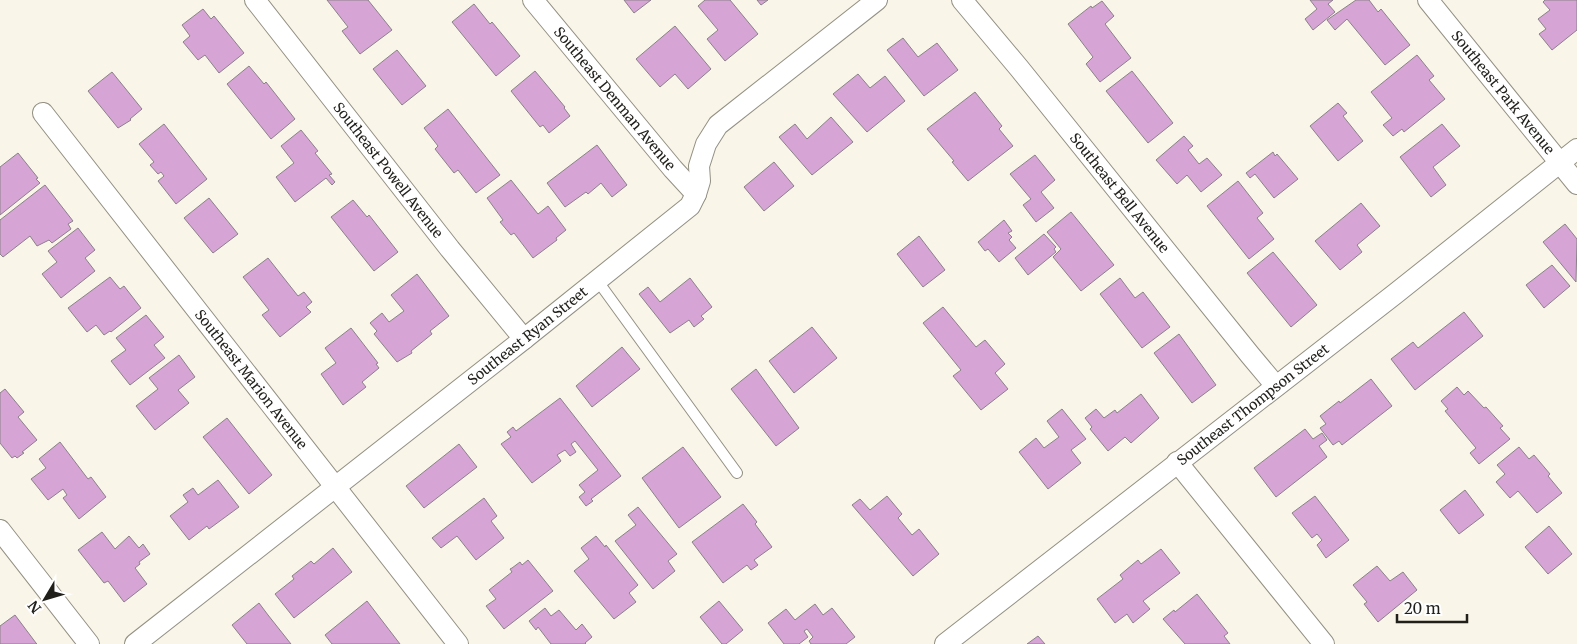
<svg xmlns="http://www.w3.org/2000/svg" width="1577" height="644" viewBox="0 0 1577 644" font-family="Merriweather,serif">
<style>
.building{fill:#d6a5d6;stroke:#8b818a}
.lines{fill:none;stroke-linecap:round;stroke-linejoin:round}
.lane-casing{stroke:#939084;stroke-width:12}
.street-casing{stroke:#939084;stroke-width:22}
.lane{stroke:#fff;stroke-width:10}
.street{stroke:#fff;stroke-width:20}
.labels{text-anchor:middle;stroke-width:4;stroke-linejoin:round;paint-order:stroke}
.street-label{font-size:14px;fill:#201f1a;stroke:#fff}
</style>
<rect width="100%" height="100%" fill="#f9f5e8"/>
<path class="building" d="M327,0H368L392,30L360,54L342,31L348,27Z
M624,0H651L634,13Z
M705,0H730L758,34L725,61L707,39L718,30L698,6Z
M757,0H768L761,5Z
M1310,0H1333L1328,4L1335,12L1313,30L1305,19L1317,9Z
M1356,0H1369L1378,12L1381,9L1410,45L1385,65L1347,19L1335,30L1327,20Z
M1545,0H1577V30L1552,50L1539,34L1546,29L1538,19L1550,10L1543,2Z
M1102,1L1114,16L1105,24L1131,58L1100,82L1086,64L1093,57L1068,24L1091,6L1092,8Z
M474,4L490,24L492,22L520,56L496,76L452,22Z
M203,9L211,19L214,16L244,53L219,73L205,55L198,60L183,42L190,36L182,25Z
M675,26L711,69L688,89L675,74L660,87L636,59Z
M903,38L918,57L937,43L958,70L924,96L887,50Z
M397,50L426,86L402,105L373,69Z
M1417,55L1434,76L1429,80L1445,99L1404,132L1402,129L1393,136L1383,125L1392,118L1371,92Z
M249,66L264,84L266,82L295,119L271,139L227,84Z
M535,71L565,107L564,108L570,116L549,133L543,125L540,127L511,91Z
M1132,71L1173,123L1148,143L1106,91Z
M112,72L142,109L130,119L131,120L118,128L88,91Z
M858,74L870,88L885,76L905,101L867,132L833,94Z
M975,92L1002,126L999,129L1013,146L968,181L952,162L954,161L927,129Z
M1338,103L1347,113L1343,116L1363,141L1338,161L1310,126Z
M448,109L500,175L476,193L458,170L454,173L435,149L438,146L424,128Z
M831,117L853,142L812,175L779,137L795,124L807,139Z
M164,124L207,179L176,204L158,181L164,176L161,172L158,174L150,165L154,162L139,144Z
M1442,124L1460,146L1433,167L1446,185L1431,197L1400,157Z
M301,130L318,151L315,153L332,174L329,175L335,182L332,185L326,178L295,202L276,177L294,163L281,146Z
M1184,136L1193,146L1188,150L1199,164L1207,158L1222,175L1201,192L1187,175L1177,184L1156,160Z
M597,145L627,185L612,197L601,183L588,194L586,192L565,207L547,183Z
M1273,152L1275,156L1277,154L1298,179L1274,198L1255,174L1250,178L1246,173Z
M18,153L38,178L36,179L40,183L0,215V167Z
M1035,155L1055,180L1041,192L1054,208L1036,222L1023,205L1031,199L1010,174Z
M774,162L794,186L764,211L744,187Z
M511,180L538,214L548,206L566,230L556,238L557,240L533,258L514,233L511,235L500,222L503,220L487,198Z
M1238,181L1263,213L1257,218L1274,239L1249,259L1207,206Z
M45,185L73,221L68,224L71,229L52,243L49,240L37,246L30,236L3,257L0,254V220Z
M209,198L238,234L213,253L184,218Z
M353,200L367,217L369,215L398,252L374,271L331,217Z
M1361,203L1380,226L1357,245L1362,252L1340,270L1315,241Z
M1071,212L1114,265L1081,291L1053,257L1061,249L1047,232Z
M1004,220L1012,231L1008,233L1012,237L1009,240L1016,248L999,262L988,249L985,251L978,242Z
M1565,224L1577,239L1576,282L1543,242Z
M78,228L95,250L85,258L95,271L61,298L42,274L57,262L48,251Z
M1044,234L1056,247L1054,249L1056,252L1028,275L1015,258Z
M919,236L945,270L923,287L897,254Z
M1273,252L1317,305L1291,327L1247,273Z
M268,258L298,296L304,292L312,302L306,307L311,312L280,337L262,315L269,310L243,277Z
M1552,265L1570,286L1544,308L1526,285Z
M417,274L449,316L430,331L432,334L411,351L412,353L397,362L374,334L377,331L370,323L382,313L389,322L404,311L391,295Z
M110,277L120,289L124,286L141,308L111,332L110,331L104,335L96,325L87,332L68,308Z
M690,278L712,307L701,316L704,319L694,327L689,320L670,333L639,294L648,287L660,302Z
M1120,278L1135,298L1143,292L1170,327L1142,348L1100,294Z
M943,307L976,347L985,340L1005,364L995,373L1008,389L981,410L953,376L961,370L923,323Z
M1464,312L1483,336L1415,390L1391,359L1413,342L1418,348Z
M146,315L164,337L154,345L165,358L130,385L111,361L126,350L116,338Z
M812,327L837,358L794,393L769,361Z
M351,328L378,363L376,364L379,368L362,382L366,387L343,405L321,374L336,363L325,348Z
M1179,334L1216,385L1192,403L1154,353Z
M622,347L640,369L592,407L576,386Z
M179,355L195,377L178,390L189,403L155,430L136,406L158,389L149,378Z
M756,369L799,428L776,446L731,389Z
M1371,379L1392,406L1342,445L1339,441L1333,445L1320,428L1326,424L1320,416L1339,401L1340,403Z
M1457,387L1464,395L1468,391L1484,408L1486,407L1503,426L1500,428L1510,439L1479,464L1470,453L1476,448L1445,411L1448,409L1441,401Z
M5,389L24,412L18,417L37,440L22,452L24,453L17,458L15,456L12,458L0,443V393Z
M1141,394L1159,418L1131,443L1125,437L1108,451L1090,429L1092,427L1085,418L1096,409L1104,418L1115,410L1117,413Z
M560,398L621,476L591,499L593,501L586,506L579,497L585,492L579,485L598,470L575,441L571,444L576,452L570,456L565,450L557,455L561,461L532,483L501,444L511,437L507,432L513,427L516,431Z
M1062,409L1086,439L1071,450L1081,463L1048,489L1019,452L1036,438L1044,448L1059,437L1047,421Z
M227,418L272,475L249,494L203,437Z
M1305,429L1313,439L1322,433L1327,440L1319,446L1327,457L1276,497L1254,468Z
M60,442L88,479L91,477L106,497L79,519L63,498L67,495L63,489L48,500L31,479L46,468L39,459Z
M459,444L477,467L424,508L406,486Z
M683,447L721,497L679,528L642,478Z
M1519,447L1529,459L1534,455L1550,474L1548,476L1562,493L1537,513L1518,491L1510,498L1496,482L1505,474L1497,465Z
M218,480L239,507L209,529L207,526L189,540L170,516L188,502L183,495L193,488L198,495Z
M1465,490L1484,515L1459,534L1440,510Z
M887,496L902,514L898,518L912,535L919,529L939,554L913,576L852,505L860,499L870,510Z
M1315,496L1349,540L1326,558L1317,545L1322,540L1317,534L1312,538L1292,513Z
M484,498L497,516L491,521L504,538L476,560L457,536L441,548L432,538Z
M743,504L757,522L755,524L772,547L754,560L758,565L751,570L747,565L723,583L692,542Z
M638,507L677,554L668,561L675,571L653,589L615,541L636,525L628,515Z
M1549,526L1572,554L1548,574L1525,547Z
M102,532L115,549L129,536L139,548L143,544L150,554L139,562L140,564L135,568L147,584L124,602L108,581L104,583L78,550Z
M596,536L605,547L606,545L638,585L629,593L636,602L614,619L574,571L589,559L581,548Z
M333,548L352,572L294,618L275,594L294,579L292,576L311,561L314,564Z
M1161,549L1180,573L1143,601L1150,609L1133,623L1127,614L1115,623L1097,599L1123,579L1120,575L1138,560L1141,564Z
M528,560L553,591L504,629L486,606L496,599L489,590L512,572L510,569L512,568L520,562L522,565Z
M1377,566L1390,581L1403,572L1417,590L1378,622L1364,604L1367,602L1353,585Z
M1197,594L1228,633L1224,636L1230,644H1185L1163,619L1174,610L1175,612Z
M367,601L400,644H332L325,635Z
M719,601L743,630L726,644H722L700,617Z
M259,603L268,615L291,644H247L232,625Z
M815,604L823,615L832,608L855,637L846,644H811L809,641L813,637L807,629L804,631L808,637L799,644H784L768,623L786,609L795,620Z
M545,608L551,616L559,610L576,630L582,624L592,637L585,643L586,644H551L538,627L536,630L529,621Z
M15,615L36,643L37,644H0V626Z
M1038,636L1045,644H1027Z"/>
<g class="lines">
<g class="lane-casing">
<path id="lane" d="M597,280L737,473"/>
</g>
<g class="street-casing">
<g id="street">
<path id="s1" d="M255,0L450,249L524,339"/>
<path id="s2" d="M533,0L673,169L696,194"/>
<path id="s3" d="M962,0L1019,68L1250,355L1276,386"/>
<path id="s4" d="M1428,0L1577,184"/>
<path id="s5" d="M43,113L458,644"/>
<path d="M1177,462L1324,644"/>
<path d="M0,530L89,644"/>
<path id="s6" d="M135,644L524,339L690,206L696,194L700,181L699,166L706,144L718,125L877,0"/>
<path id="s7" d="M945,644L1395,294L1577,149"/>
</g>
</g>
<use href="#lane" class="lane"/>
<use href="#street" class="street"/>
</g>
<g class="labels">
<g class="street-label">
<text dy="5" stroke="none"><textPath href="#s4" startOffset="119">Southeast Park Avenue</textPath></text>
<text dy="5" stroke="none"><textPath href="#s2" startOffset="128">Southeast Denman Avenue</textPath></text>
<text dy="5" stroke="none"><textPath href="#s1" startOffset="216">Southeast Powell Avenue</textPath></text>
<text dy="5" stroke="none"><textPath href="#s3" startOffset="249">Southeast Bell Avenue</textPath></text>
<text dy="5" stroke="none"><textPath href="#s6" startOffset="499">Southeast Ryan Street</textPath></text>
<text dy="5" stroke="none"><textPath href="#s5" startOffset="338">Southeast Marion Avenue</textPath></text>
<text dy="5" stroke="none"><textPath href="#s7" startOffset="390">Southeast Thompson Street</textPath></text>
</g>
</g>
<g transform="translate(45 599) rotate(232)" stroke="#ffffff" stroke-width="4" paint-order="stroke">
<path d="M0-4L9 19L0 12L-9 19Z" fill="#201f1a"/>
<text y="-8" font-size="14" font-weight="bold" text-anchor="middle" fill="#201f1a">N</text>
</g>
<path d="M1397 614v8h70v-8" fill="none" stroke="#201f1a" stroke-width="2.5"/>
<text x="1404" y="614" font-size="15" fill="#201f1a" stroke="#ffffff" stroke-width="4" paint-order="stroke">20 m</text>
</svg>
